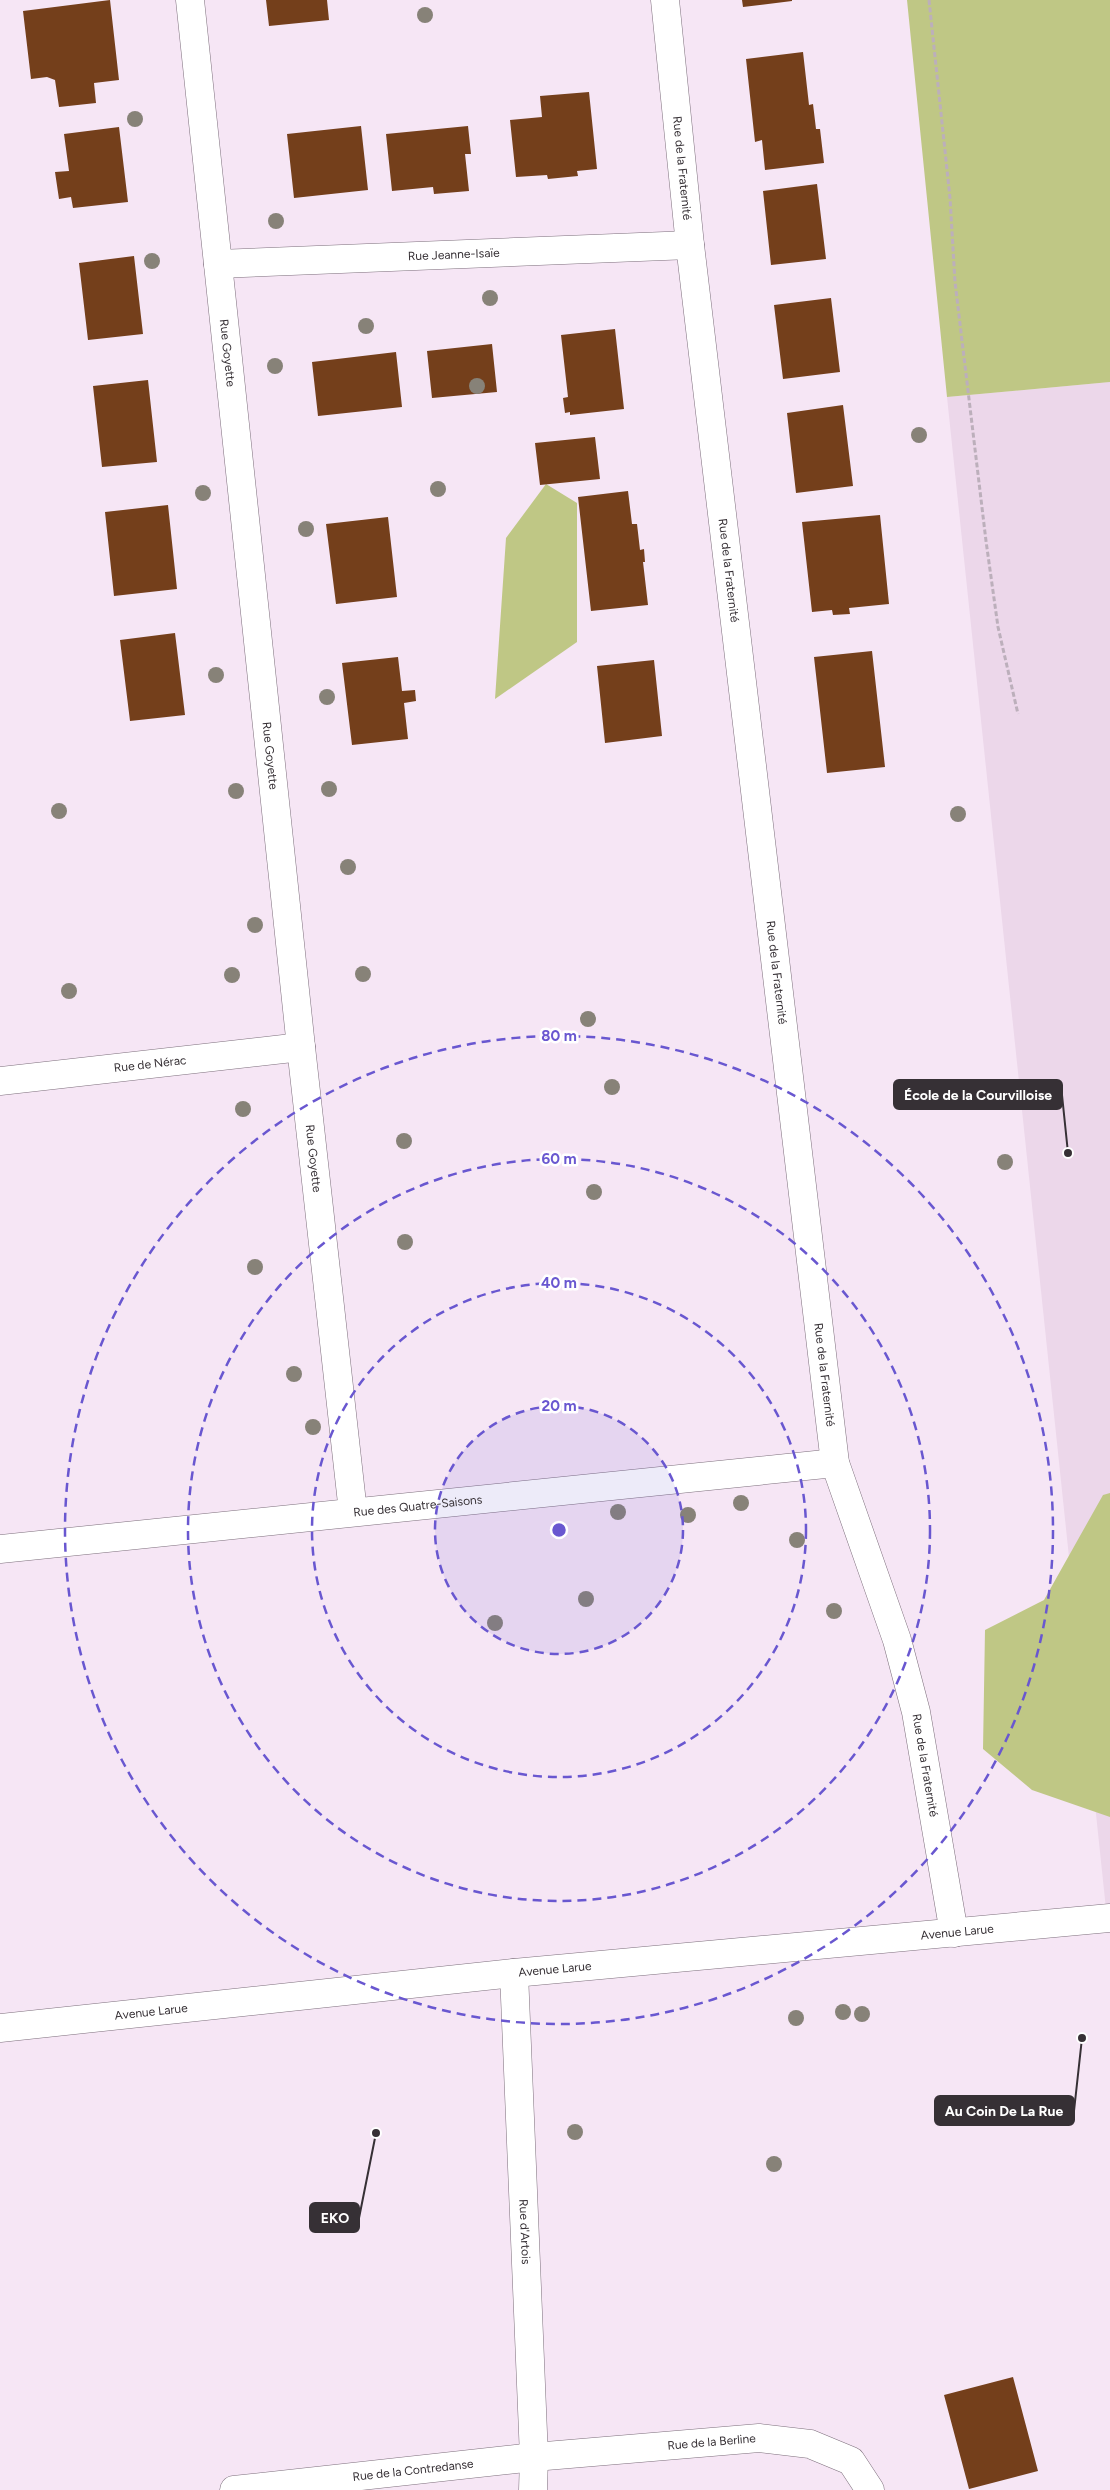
<svg xmlns="http://www.w3.org/2000/svg" width="1110" height="2490" viewBox="0 0 1110 2490" font-family="Figtree,sans-serif">
<style>
.built{fill:#ecd7ea}
.green{fill:#bfc785}
.building{fill:#743f1b}
.lines{fill:none;stroke-linecap:round;stroke-linejoin:round}
.minor-casing{stroke:#7d6f7c;stroke-width:29}
.path{stroke:#bcafbb;stroke-width:3;stroke-dasharray:5 2.5;stroke-linecap:butt}
.minor{stroke:#fff;stroke-width:28}
.tree{fill:#878278}
.ring{fill:none;stroke:#6957d0;stroke-width:2.5;stroke-dasharray:9 6}
.labels{text-anchor:middle;stroke-width:5;stroke-linejoin:round;paint-order:stroke}
.street-label{font-size:12px;fill:#363035;stroke:#fff}
.centre{fill:#6957d0;stroke:#fff;stroke-width:2.5}
.ring-label{font-size:15px;text-anchor:middle;font-weight:bold;fill:#6957d0;stroke:#fff;stroke-width:5;stroke-linejoin:round;paint-order:stroke}
.leader{fill:none;stroke:#363035;stroke-width:2}
.callout-dot{fill:#363035;stroke:#fff;stroke-width:2}
.callout{fill:#363035;stroke:#363035;stroke-width:2}
.callout-label{font-size:14px;text-anchor:middle;font-weight:bold;fill:#fff}
</style>
<rect width="100%" height="100%" fill="#f6e6f5"/>
<path class="built" d="M1110,382V1909H1106L947,397Z"/>
<path class="green" d="M907,0H1110V382L947,397Z
M546,484L577,503V642L495,699L506,538Z
M1110,1493V1817L1032,1790L983,1749L985,1630L1044,1600L1103,1495Z"/>
<path class="building" d="M110,0L119,80L94,83L96,103L59,107L55,80L47,77L31,79L23,11Z
M266,0H327L329,20L269,26Z
M742,0H792V1L743,7Z
M803,52L809,105L813,104L816,129H820L824,163L765,170L762,140L755,142L746,59Z
M589,92L597,169L577,171L578,176L548,179L547,175L516,177L510,120L542,117L540,96Z
M361,126L368,190L294,198L287,134Z
M468,126L471,154H465L469,191L434,194L433,187L392,191L386,134Z
M119,127L128,202L73,208L71,197L59,199L55,172L69,171L64,134Z
M817,184L826,259L771,265L763,191Z
M134,256L143,334L88,340L79,263Z
M831,298L840,372L783,379L774,305Z
M615,329L624,409L570,415V412L565,413L563,398L568,397L561,335Z
M492,344L497,392L432,398L427,351Z
M396,352L402,407L318,416L312,362Z
M148,380L157,462L102,467L93,386Z
M843,405L853,486L796,493L787,413Z
M595,437L600,479L540,485L535,443Z
M628,491L632,524H637L640,550L644,549L645,562H643L648,605L591,611L578,497Z
M168,505L177,589L114,596L105,512Z
M880,515L889,604L849,608L850,614L833,615L832,610L812,612L802,522Z
M388,517L397,597L336,604L326,524Z
M175,633L185,715L130,721L120,640Z
M872,651L885,767L827,773L814,657Z
M398,657L402,691L415,690L416,701L404,703L408,739L352,745L342,663Z
M654,660L662,736L605,743L597,666Z
M1013,2377L1038,2471L969,2489L944,2395Z"/>
<g class="lines">
<g class="minor-casing">
<g id="minor">
<path id="s1" d="M190,0L301,1047L353,1512"/>
<path id="s2" d="M665,0L690,245L835,1463L897,1640L916,1712L954,1933"/>
<path id="s3" d="M218,264L690,245"/>
<path id="s4" d="M0,1081L301,1047"/>
<path id="s5" d="M0,1549L835,1463"/>
<path id="s6" d="M514,1973L534,2457L533,2490"/>
<path id="s7" d="M0,2028L514,1973L1110,1918"/>
<path id="s8" d="M234,2490L534,2457L759,2438L810,2444L851,2461L870,2490"/>
</g>
</g>
<path class="path" d="M929,0L950,198L955,282L986,541L998,627L1018,714"/>
<use href="#minor" class="minor"/>
</g>
<g class="tree">
<circle cx="425" cy="15" r="8"/>
<circle cx="135" cy="119" r="8"/>
<circle cx="276" cy="221" r="8"/>
<circle cx="152" cy="261" r="8"/>
<circle cx="490" cy="298" r="8"/>
<circle cx="366" cy="326" r="8"/>
<circle cx="275" cy="366" r="8"/>
<circle cx="477" cy="386" r="8"/>
<circle cx="919" cy="435" r="8"/>
<circle cx="438" cy="489" r="8"/>
<circle cx="203" cy="493" r="8"/>
<circle cx="306" cy="529" r="8"/>
<circle cx="216" cy="675" r="8"/>
<circle cx="327" cy="697" r="8"/>
<circle cx="329" cy="789" r="8"/>
<circle cx="236" cy="791" r="8"/>
<circle cx="59" cy="811" r="8"/>
<circle cx="958" cy="814" r="8"/>
<circle cx="348" cy="867" r="8"/>
<circle cx="255" cy="925" r="8"/>
<circle cx="363" cy="974" r="8"/>
<circle cx="232" cy="975" r="8"/>
<circle cx="69" cy="991" r="8"/>
<circle cx="588" cy="1019" r="8"/>
<circle cx="612" cy="1087" r="8"/>
<circle cx="243" cy="1109" r="8"/>
<circle cx="404" cy="1141" r="8"/>
<circle cx="1005" cy="1162" r="8"/>
<circle cx="594" cy="1192" r="8"/>
<circle cx="405" cy="1242" r="8"/>
<circle cx="255" cy="1267" r="8"/>
<circle cx="294" cy="1374" r="8"/>
<circle cx="313" cy="1427" r="8"/>
<circle cx="741" cy="1503" r="8"/>
<circle cx="618" cy="1512" r="8"/>
<circle cx="688" cy="1515" r="8"/>
<circle cx="797" cy="1540" r="8"/>
<circle cx="586" cy="1599" r="8"/>
<circle cx="834" cy="1611" r="8"/>
<circle cx="495" cy="1623" r="8"/>
<circle cx="843" cy="2012" r="8"/>
<circle cx="862" cy="2014" r="8"/>
<circle cx="796" cy="2018" r="8"/>
<circle cx="575" cy="2132" r="8"/>
<circle cx="774" cy="2164" r="8"/>
</g>
<circle cx="559" cy="1530" r="124" fill="#6957d0" fill-opacity=".12"/>
<g class="ring">
<circle cx="559" cy="1530" r="124"/>
<circle cx="559" cy="1530" r="247"/>
<circle cx="559" cy="1530" r="371"/>
<circle cx="559" cy="1530" r="494"/>
</g>
<g class="labels">
<g class="street-label">
<text dy="4" stroke="none"><textPath href="#s2" startOffset="169">Rue de la Fraternité</textPath></text>
<text dy="4" stroke="none"><textPath href="#s3" startOffset="236">Rue Jeanne-Isaïe</textPath></text>
<text dy="4" stroke="none"><textPath href="#s1" startOffset="355">Rue Goyette</textPath></text>
<text dy="4" stroke="none"><textPath href="#s2" startOffset="574">Rue de la Fraternité</textPath></text>
<text dy="4" stroke="none"><textPath href="#s1" startOffset="760">Rue Goyette</textPath></text>
<text dy="4" stroke="none"><textPath href="#s2" startOffset="979">Rue de la Fraternité</textPath></text>
<text dy="4" stroke="none"><textPath href="#s4" startOffset="151">Rue de Nérac</textPath></text>
<text dy="4" stroke="none"><textPath href="#s1" startOffset="1165">Rue Goyette</textPath></text>
<text dy="4" stroke="none"><textPath href="#s2" startOffset="1384">Rue de la Fraternité</textPath></text>
<text dy="4" stroke="none"><textPath href="#s5" startOffset="420">Rue des Quatre-Saisons</textPath></text>
<text dy="4" stroke="none"><textPath href="#s2" startOffset="1789">Rue de la Fraternité</textPath></text>
<text dy="4" stroke="none"><textPath href="#s7" startOffset="962">Avenue Larue</textPath></text>
<text dy="4" stroke="none"><textPath href="#s7" startOffset="558">Avenue Larue</textPath></text>
<text dy="4" stroke="none"><textPath href="#s7" startOffset="152">Avenue Larue</textPath></text>
<text dy="4" stroke="none"><textPath href="#s6" startOffset="259">Rue d'Artois</textPath></text>
<text dy="4" stroke="none"><textPath href="#s8" startOffset="480">Rue de la Berline</textPath></text>
<text dy="4" stroke="none"><textPath href="#s8" startOffset="180">Rue de la Contredanse</textPath></text>
</g>
</g>
<circle cx="559" cy="1530" r="8" class="centre"/>
<g class="ring-label">
<text x="559" y="1041">80 m</text>
<text x="559" y="1164">60 m</text>
<text x="559" y="1288">40 m</text>
<text x="559" y="1411">20 m</text>
</g>
<path class="leader" d="M1068 1153L1062 1095M1082 2038L1074 2111M376 2133L359 2218"/>
<g class="callout-dot">
<circle cx="1068" cy="1153" r="5"/>
<circle cx="1082" cy="2038" r="5"/>
<circle cx="376" cy="2133" r="5"/>
</g>
<g class="callout">
<rect x="894" y="1080" width="168" height="29" rx="5"/>
<rect x="935" y="2096" width="139" height="29" rx="5"/>
<rect x="310" y="2203" width="49" height="29" rx="5"/>
</g>
<g class="callout-label">
<text x="978" y="1100">École de la Courvilloise</text>
<text x="1004" y="2116">Au Coin De La Rue</text>
<text x="335" y="2223">EKO</text>
</g>
</svg>
